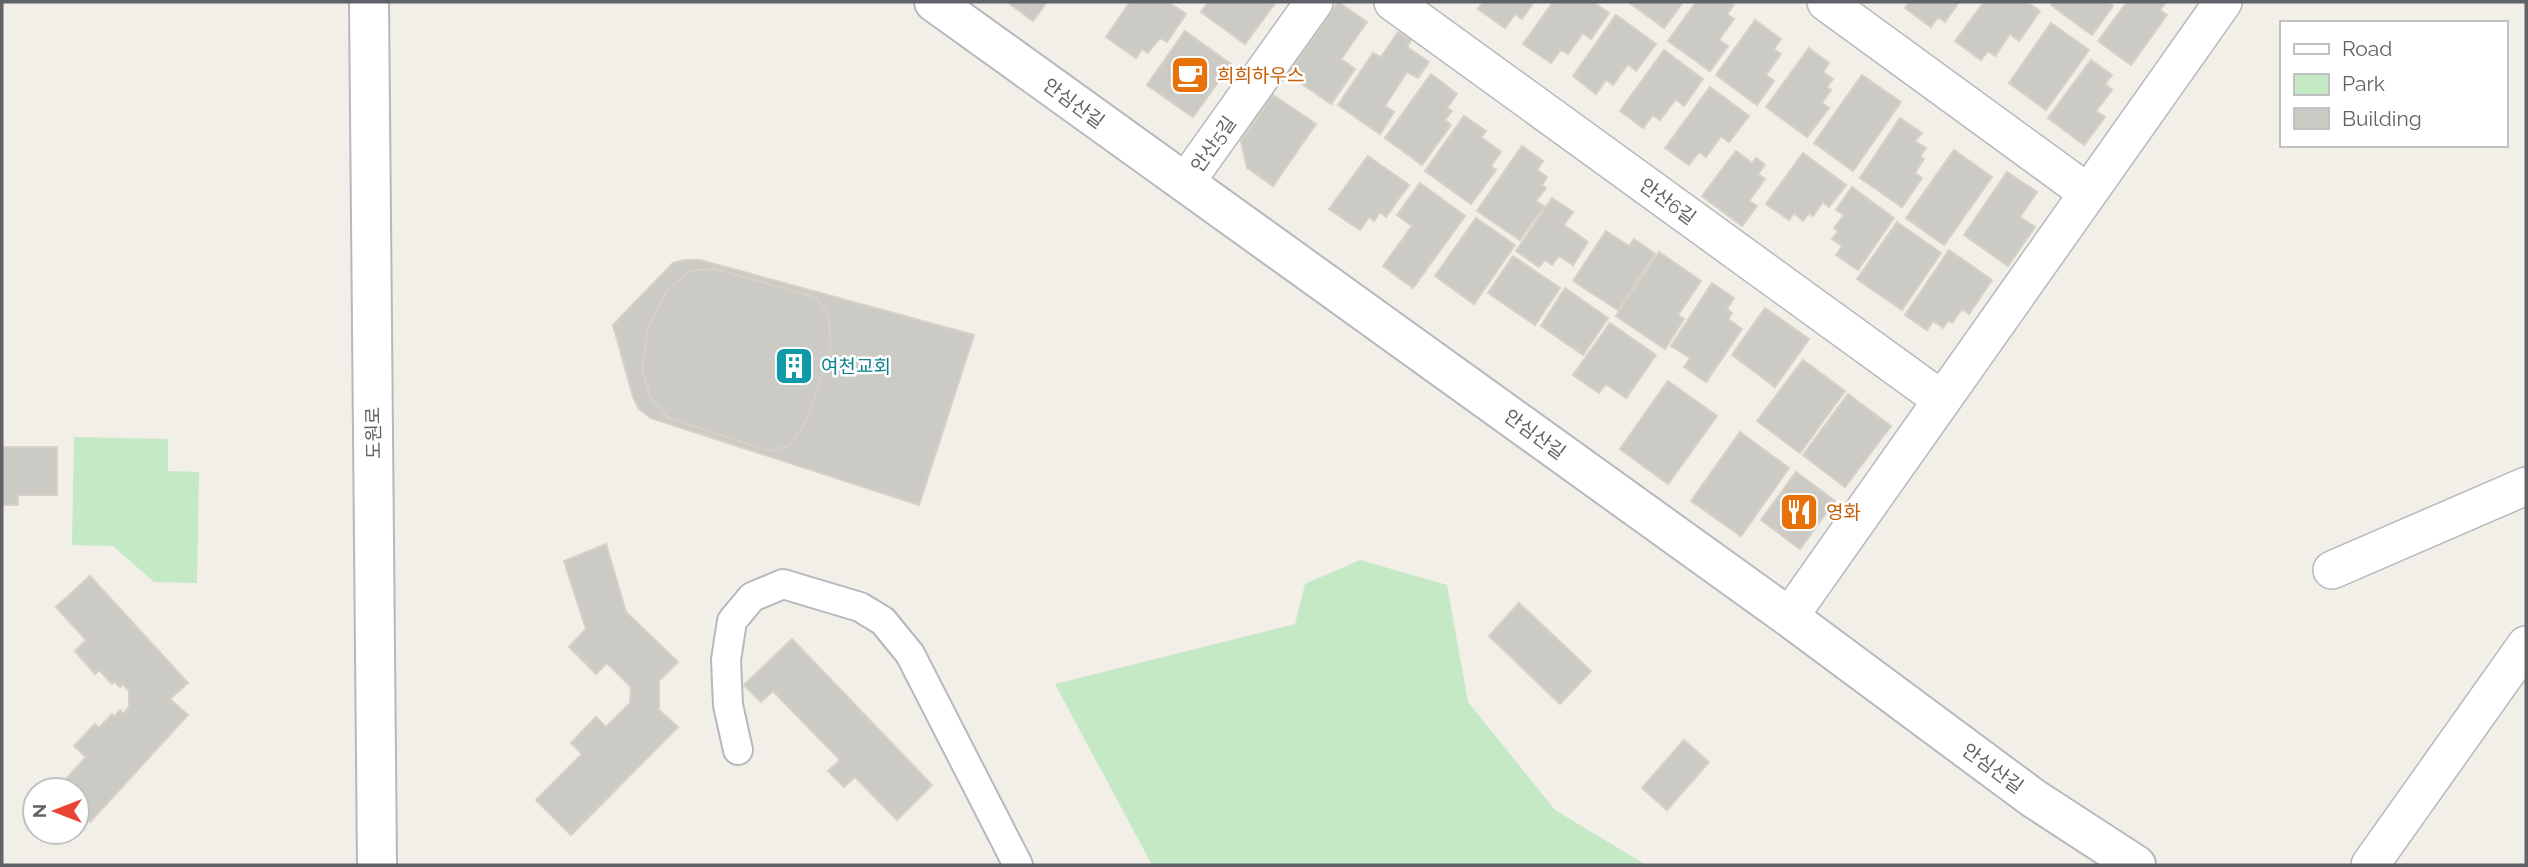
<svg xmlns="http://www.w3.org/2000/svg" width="2528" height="867" viewBox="0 0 2528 867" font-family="Raleway,'Noto Sans KR',sans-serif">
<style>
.green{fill:#c5e8c5}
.building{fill:#cccac5;stroke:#d6d1c6;stroke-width:2}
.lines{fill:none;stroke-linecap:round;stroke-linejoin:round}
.pedestrian-casing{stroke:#b5b8bc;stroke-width:32}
.minor-casing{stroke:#b5b8bc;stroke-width:40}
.tertiary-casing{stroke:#b5b8bc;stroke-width:42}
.pedestrian{stroke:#fff;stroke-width:28}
.minor{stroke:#fff;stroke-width:37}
.tertiary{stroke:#fff;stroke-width:38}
.labels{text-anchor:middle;stroke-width:5;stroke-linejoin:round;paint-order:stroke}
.food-label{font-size:19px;fill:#c56008;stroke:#fff;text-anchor:start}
.street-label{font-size:19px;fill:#5f6368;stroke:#fff}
.culture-label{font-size:19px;fill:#0d838f;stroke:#fff;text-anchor:start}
</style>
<rect width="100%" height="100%" fill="#f1efe8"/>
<path class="green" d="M74,437L168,439V471L199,472L197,583L154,582L113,546L72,545Z
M1360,560L1447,585L1468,702L1555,810L1646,865H1152L1055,684L1295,624L1305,584Z"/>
<path class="building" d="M1007,2H1047L1033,21Z
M1130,2H1168L1186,14L1167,42L1160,38L1148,53L1142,49L1136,58L1106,37Z
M1208,2H1276L1245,44L1201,12Z
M1338,2L1367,22L1341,59L1355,69L1331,104L1288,74Z
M1483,2H1534L1522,19L1515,14L1505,28L1478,9Z
M1553,2H1593L1609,13L1591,39L1583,33L1568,54L1561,50L1551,63L1523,44Z
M1628,2H1683L1664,28Z
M1696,2H1730L1734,5L1727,14L1734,19L1719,40L1728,46L1710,71L1668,41Z
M1909,2H1959L1945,22L1938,17L1931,27L1905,8Z
M1984,2H2027L2040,11L2019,41L2010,34L1995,56L1988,51L1981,60L1955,41Z
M2053,2H2108L2113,6L2092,35L2051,5Z
M2127,2H2166L2160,10L2167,15L2131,65L2098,41Z
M1616,15L1656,44L1636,71L1628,64L1613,85L1606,80L1596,94L1573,76Z
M1755,20L1781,39L1774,49L1781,54L1766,75L1774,81L1757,105L1716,75Z
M2051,23L2089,50L2046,110L2009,83Z
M1185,31L1231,64L1193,117L1147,85Z
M1398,32L1411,40L1407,47L1429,62L1418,78L1407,72L1385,106L1394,112L1380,134L1338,105L1373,53L1381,57Z
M1809,48L1829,63L1823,72L1833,79L1827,87L1831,90L1822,103L1829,108L1807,137L1766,107Z
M1664,50L1703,79L1684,106L1676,99L1660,120L1653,115L1643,128L1620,111Z
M2091,60L2112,75L2105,84L2112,90L2096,111L2105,117L2084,145L2048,118Z
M1431,74L1457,94L1447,108L1452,111L1445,120L1451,125L1422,165L1385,138Z
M1862,75L1901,102L1853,171L1814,143Z
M1710,87L1749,116L1729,142L1721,136L1706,157L1699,152L1689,165L1665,148Z
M1273,95L1316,124L1273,186L1247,168L1241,141Z
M1464,116L1486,131L1481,137L1501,152L1491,166L1496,170L1471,204L1425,171Z
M1900,118L1922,133L1915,141L1926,148L1920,157L1924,159L1915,173L1922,178L1902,207L1860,178Z
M1522,146L1543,161L1537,170L1547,177L1542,185L1546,188L1536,201L1544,206L1520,240L1477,211Z
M1954,150L1992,177L1944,245L1906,218Z
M1736,151L1752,163L1756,158L1765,165L1758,174L1765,179L1749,201L1757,206L1742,226L1702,196Z
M1803,153L1846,185L1829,207L1823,202L1813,216L1809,213L1803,221L1794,213L1789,220L1766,204Z
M1368,156L1409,185L1386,217L1380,212L1374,221L1369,217L1360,230L1329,209Z
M2007,172L2037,192L2020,217L2035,227L2008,266L1964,235Z
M1420,183L1465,216L1413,288L1383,266L1412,226L1397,215Z
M1852,187L1894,218L1858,270L1836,255L1842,246L1832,239L1838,231L1834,228L1844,215L1836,210Z
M1552,198L1573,212L1564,225L1588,242L1573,265L1559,256L1552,265L1545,260L1539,267L1516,251Z
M1476,218L1515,245L1474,304L1435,276Z
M1897,222L1941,253L1902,310L1857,279Z
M1606,231L1629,246L1634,239L1655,254L1618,310L1573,281Z
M1949,250L1992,280L1969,314L1962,309L1952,323L1949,320L1943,328L1933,321L1927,330L1905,315Z
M1659,252L1701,281L1678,315L1684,319L1665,349L1616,316Z
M1513,256L1560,288L1535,325L1488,293Z
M685,260H700L974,335L919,505L651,418L639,409L633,397L613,325L673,263Z
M715,269L816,297L828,314L831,347L807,420L790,445L770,451L668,418L651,398L642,369L648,327L667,291L689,271Z
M1712,283L1734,298L1727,309L1732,313L1728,319L1742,329L1706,382L1684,367L1690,358L1671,346Z
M1565,288L1608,318L1583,355L1541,326Z
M1765,308L1809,339L1775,387L1732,355Z
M1610,323L1656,355L1626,398L1606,384L1599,393L1573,375Z
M1803,360L1845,391L1800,453L1757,421Z
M1668,381L1717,416L1668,484L1620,449Z
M1848,394L1891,426L1845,487L1803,455Z
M1740,432L1789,468L1741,536L1691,501Z
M2,447H57V495H18V505H2Z
M1796,472L1835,501L1800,549L1761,520Z
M606,544L626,612L678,662L659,681V710L678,727L571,835L536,800L582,754L571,743L596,717L606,727L630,703L631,687L607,663L596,674L569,647L586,629L564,561Z
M90,576L188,683L170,699L188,715L90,822L77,810V790H56L86,757L74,746L95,724L99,728L112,714L114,717L120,710L123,714L129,707V691L123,684L120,687L114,681L112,684L99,670L95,674L75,651L86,640L56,607Z
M1519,603L1591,671L1560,704L1489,636Z
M792,639L932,785L897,820L855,777L844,787L828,771L840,760L773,691L761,702L744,685Z
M1684,740L1709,762L1667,810L1642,788Z"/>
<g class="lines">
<g class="pedestrian-casing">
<path id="pedestrian" d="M738,750L728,705L726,660L732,621L752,597L783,584L860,607L883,621L910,654L1018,865"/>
</g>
<g class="minor-casing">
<path id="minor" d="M1393,2L1942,400
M1826,2L2088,193
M1185,183L1314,2
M2332,570L2526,486
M1789,617L2223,2
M2370,865L2526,645"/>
</g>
<g class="tertiary-casing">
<path id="tertiary" d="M369,2L377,865
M934,2L1789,617L2033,798L2136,865"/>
</g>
<use href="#pedestrian" class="pedestrian"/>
<use href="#minor" class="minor"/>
<use href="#tertiary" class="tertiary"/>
</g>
<defs>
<g id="cafe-square" transform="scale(2.0125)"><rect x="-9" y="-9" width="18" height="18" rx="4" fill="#e8710a" stroke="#fff"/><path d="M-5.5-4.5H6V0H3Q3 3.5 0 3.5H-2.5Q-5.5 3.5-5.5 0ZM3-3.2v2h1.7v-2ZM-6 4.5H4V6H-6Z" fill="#fff"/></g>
<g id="building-square" transform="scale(2.0125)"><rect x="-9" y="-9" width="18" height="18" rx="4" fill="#0f9aa8" stroke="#fff"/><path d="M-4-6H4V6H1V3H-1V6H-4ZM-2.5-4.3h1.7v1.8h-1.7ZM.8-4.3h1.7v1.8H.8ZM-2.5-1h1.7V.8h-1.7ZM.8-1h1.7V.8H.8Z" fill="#fff"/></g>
<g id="restaurant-square" transform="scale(2.0125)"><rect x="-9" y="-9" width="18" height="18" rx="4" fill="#e8710a" stroke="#fff"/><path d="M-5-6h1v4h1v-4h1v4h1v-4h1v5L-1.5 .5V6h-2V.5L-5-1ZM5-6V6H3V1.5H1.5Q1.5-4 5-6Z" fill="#fff"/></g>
</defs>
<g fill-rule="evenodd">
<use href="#cafe-square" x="1190" y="75"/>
<use href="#building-square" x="794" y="366"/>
<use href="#restaurant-square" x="1799" y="512"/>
</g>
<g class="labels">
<g class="food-label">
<text x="1217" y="82">희희하우스</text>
<text x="1826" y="519">영화</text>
</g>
<g class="street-label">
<text transform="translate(1074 103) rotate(36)" y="7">안심산길</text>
<text transform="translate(1213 144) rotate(-55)" y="7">안산5길</text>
<text transform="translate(1668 201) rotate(36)" y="7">안산6길</text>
<text transform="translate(373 433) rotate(-91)" y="7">도원로</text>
<text transform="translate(1535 434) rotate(36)" y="7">안심산길</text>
<text transform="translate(1993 768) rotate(36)" y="7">안심산길</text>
</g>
<g class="culture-label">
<text x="821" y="373">여천교회</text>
</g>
</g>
<rect width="2528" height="867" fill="none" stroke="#5f6368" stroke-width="7"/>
<rect x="2280" y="21" width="228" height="126" fill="#ffffff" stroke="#bfc1c3" stroke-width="2"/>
<rect x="2294" y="44" width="35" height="10" fill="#ffffff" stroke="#bfc1c3" stroke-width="2"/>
<text x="2342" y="56" font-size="21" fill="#5f6368">Road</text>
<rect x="2294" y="74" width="35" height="21" fill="#c5e8c5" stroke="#bfc1c3" stroke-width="2"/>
<text x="2342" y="91" font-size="21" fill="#5f6368">Park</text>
<rect x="2294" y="108" width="35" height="21" fill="#cccac5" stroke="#bfc1c3" stroke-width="2"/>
<text x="2342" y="126" font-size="21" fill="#5f6368">Building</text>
<g transform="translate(56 811) rotate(270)"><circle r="33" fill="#ffffff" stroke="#bfc1c3" stroke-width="2"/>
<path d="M0-5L12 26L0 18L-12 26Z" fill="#ea4335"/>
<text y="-10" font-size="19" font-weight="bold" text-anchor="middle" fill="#5f6368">N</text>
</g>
</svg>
